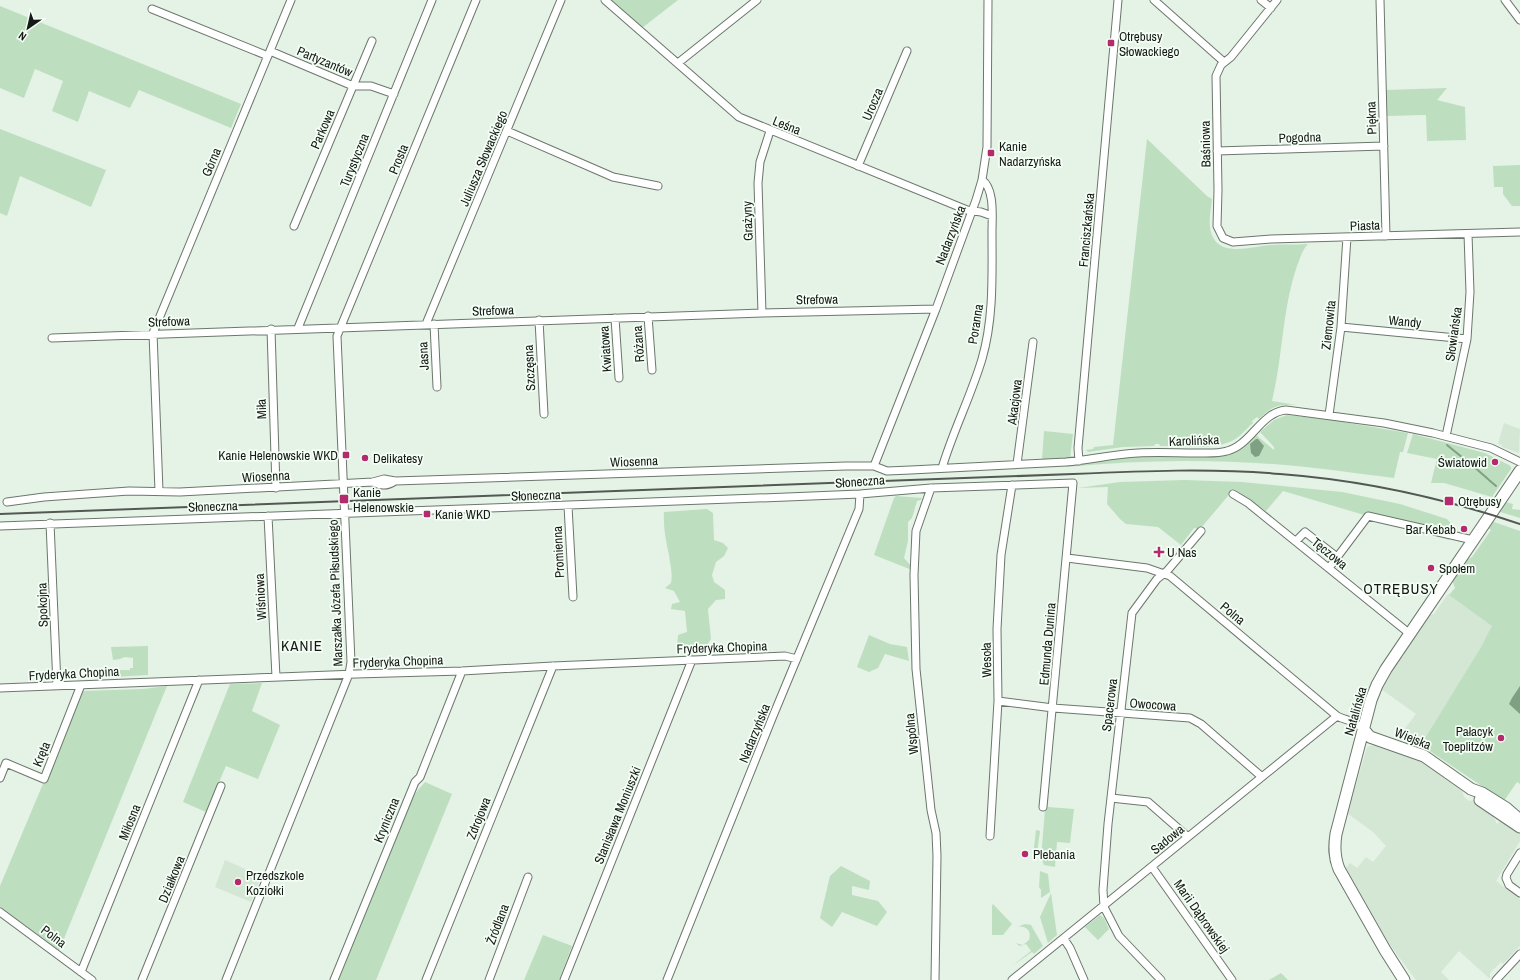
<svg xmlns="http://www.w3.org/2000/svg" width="1520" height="980" viewBox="0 0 1520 980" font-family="'Archivo Narrow',sans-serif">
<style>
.built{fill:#d4e6d4}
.green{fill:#bddfbf}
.water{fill:#7fa082}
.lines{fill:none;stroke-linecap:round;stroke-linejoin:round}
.stream{stroke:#7fa082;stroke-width:2}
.street-casing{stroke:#6c776c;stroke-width:9}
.secondary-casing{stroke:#6c776c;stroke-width:13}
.street{stroke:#fff;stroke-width:7}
.secondary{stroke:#fff;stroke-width:11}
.rail{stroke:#525953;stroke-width:2}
.poi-dot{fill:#b32b6c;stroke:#f4fef5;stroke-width:1.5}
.labels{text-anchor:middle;stroke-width:3.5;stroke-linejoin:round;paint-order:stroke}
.poi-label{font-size:13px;fill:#151915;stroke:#f4fef5;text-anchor:start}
.street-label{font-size:13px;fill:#151915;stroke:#f4fef5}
.quarter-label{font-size:15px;letter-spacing:1px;fill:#151915;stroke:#f4fef5}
</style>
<rect width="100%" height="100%" fill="#e5f2e6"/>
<path class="built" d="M1504,423L1520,429L1519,453L1502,447V445L1498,444Z
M1448,594L1493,626L1481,647L1425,738L1418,744L1397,739L1416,714L1381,689L1389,673L1398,660L1404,656V651L1428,615L1434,614Z
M1374,745L1420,761L1462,791L1464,797L1469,801L1474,800L1490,811L1497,824L1500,821L1520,833V841L1496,881L1520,899V946L1503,964L1501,962L1490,973V979L1459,951L1441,972L1449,980H1416L1390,945L1346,868L1350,863L1357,868L1366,857L1373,862L1386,846L1373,832L1347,813L1367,747Z
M225,860L261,876L251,902L215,887Z"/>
<path class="green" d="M609,0H678L642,28Z
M0,6L241,104L231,128L139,90L130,108L89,91L78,122L52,111L63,81L35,69L24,98L0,88Z
M1447,88L1437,100L1465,107L1466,140L1427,141L1426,115L1387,116L1386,90Z
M0,129L106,170L91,207L20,176L7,216L0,213Z
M1147,139L1207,196L1212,199C1211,210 1208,222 1211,232C1218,259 1253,246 1271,245C1283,244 1296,245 1308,244C1302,250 1300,259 1297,266C1282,310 1283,356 1272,401L1297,405C1278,404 1272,406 1259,419L1257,417L1252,421L1253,423C1246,429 1240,437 1232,441C1213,450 1180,446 1160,446L1159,444H1155L1154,446L1123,447L1088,452L1084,448L1086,450L1093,449L1094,447L1113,445Z
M1520,165V206H1512L1503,194V187H1494L1493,166Z
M1287,415L1341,421L1343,422L1408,433L1403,452H1400L1394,478C1354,473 1314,467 1273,464C1204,459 1135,460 1066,467V465L1095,462L1136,456H1225L1238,451L1256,435L1274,450V447L1260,432L1274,420Z
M1044,431L1073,434L1070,459L1042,460Z
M1413,434L1485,453L1509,465L1511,467V469L1492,497L1444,483H1431L1437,459L1407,453Z
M1184,480L1242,482L1342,492L1400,504L1447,519L1457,530L1449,540L1283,491L1266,511L1234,489L1200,529L1194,528L1181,545L1158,527L1126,524L1120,519L1107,504L1108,487L1078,488L1120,482Z
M896,496L922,498L921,500L917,501L912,518L908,522V541L904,558L912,567V570L874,555L894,498Z
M1505,502L1513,504L1512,509L1520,510V518L1497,511Z
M707,509L713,513L714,540L723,543L728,548L724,556L716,562L712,575L714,582L725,590V599L716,600L708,609L711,639L704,649L683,651L677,647L678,635L687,632L685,611L671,609L672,604L680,602L674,591L665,588L671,583C673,573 670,565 669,555C666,541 663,527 664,512Z
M1491,521L1520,531V784L1517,782L1504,801L1418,743L1425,738L1481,647L1492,626L1449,595L1455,588L1452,580L1465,561L1472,557L1491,530L1486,527Z
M869,635L890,644L907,647L909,661L885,654L878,668L869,672L857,667Z
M148,646V675L113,677V674L118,673V670H130V668H133V658L125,657L120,659L113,660L111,647Z
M262,683L252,711L280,725L258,779L226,766L206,812L183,802L230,684Z
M167,686L59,951L0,909V886L82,691L143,689Z
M425,782L452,794L376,980H338L410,801L418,790Z
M1048,807L1074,809L1070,843L1057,842L1055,867L1044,865L1041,858L1045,810Z
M1036,830L1040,831L1036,860L1033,857Z
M841,866L870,881L869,890L852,886V895L878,901L887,912L877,926L842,912L832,927L820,918L830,876Z
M1040,871L1048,874L1050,892L1041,898V890L1039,887Z
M1051,893L1057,935L1048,943L1040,917Z
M993,904L1012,924L1003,935H992V906Z
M1100,915L1104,918L1109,929L1098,940L1085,927Z
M1025,924L1031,925L1043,946L1034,954L1032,952L1012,966L1031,951L1026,944L1020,946L1015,943L1023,945L1029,940C1032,931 1026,925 1017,927Z
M543,935L572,946L559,980H524Z
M1281,973L1288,980H1269Z"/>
<path class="water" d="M1256,439H1258L1264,446L1259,456L1255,457L1251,453L1250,444Z
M1520,686V714L1509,704L1512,698Z"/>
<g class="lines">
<path class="stream" d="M1447,445L1463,458
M1465,459L1488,479
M1489,480L1496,486"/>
<g class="street-casing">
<path id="street" d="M605,0L739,117L967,210L981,212L992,216
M1154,0L1224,62
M1261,0L1271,8
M1277,0L1231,57L1221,65L1216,76L1218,190L1217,226L1223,238L1233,242L1271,239L1520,232
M1380,0L1386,236
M1505,0L1520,20
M152,9L268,56
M270,51L353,86H371L394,94
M678,63L757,0
M507,131L613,177L658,186
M1217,151L1384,146
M858,166L907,51
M294,226L372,41
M762,313L758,183L760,162L770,131
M648,316L652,370
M615,318L619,378
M539,320L544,414
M426,324L561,0
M434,324L437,387
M1341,327L1467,339
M298,328L432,0
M271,329L276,488
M52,338L762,313L936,309
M1329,415L1341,327L1347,237
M1446,436L1467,339L1470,292L1468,234
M1079,461L1078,448L1118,0
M1017,464L1033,342
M874,466L936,309L976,200L982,180L987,147L988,0
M942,468C953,431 971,396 982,359C994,318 992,274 992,232C992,217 995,189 982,180
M373,482C380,486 388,486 395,481
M931,488L916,531L914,575L916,669L931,810L936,833L937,856L935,980
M159,491L153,333L291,0
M1233,494L1248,503L1410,634
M7,502L44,497L129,491L180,492L373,482L384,479L395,481L846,466H874L887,471L911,470L1066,462C1090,460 1114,454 1138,453C1158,452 1177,453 1196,453C1206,453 1217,454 1227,451C1251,445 1261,412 1286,410L1384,423L1433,433L1491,448L1520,462
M568,506L573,597
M268,516L276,677
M50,523L57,685
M0,526L787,497L860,494L931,488L1073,483L1043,807
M1296,541L1305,532L1337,557
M1067,558L1147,568L1170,576L1337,716C1347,721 1357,721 1364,730
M1329,568L1368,516L1473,540
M0,688L356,674L462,671L553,666L785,656L797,659
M998,701L1053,708L1190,718L1201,724L1262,777
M0,778L6,763L44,779L81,685
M1111,798L1148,802L1188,837
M990,836L998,701L997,629L1001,555L1012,485
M1520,853L1507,874L1506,878L1509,885L1520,893
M1152,867L1232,980
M0,912L92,980
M1064,939L1070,948L1084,980
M81,972L199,680
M142,980L221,786
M226,980L349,674L351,662L337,336L476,0
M334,980L415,782L420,777L462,671
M426,980L553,666
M489,980L528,877
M564,980L692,660
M667,980L773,716L859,509L860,494
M1012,980L1337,716
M1161,980L1119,936L1104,907L1103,890L1108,824L1132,613L1157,579L1167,571L1201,531
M1496,980L1520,954"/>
</g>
<g class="secondary-casing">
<path id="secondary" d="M1364,730L1370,737L1424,756L1471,789L1482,793L1506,808L1520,820
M1480,800L1520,827
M1404,980L1385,950L1339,869C1334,857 1334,847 1336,834L1371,700L1377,685L1386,669L1520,471"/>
</g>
<use href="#street" class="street"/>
<use href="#secondary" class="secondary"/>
<path class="rail" d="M0,514L1073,474C1142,471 1211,468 1280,474C1361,480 1443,498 1520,524"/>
</g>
<g class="poi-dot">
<rect x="1107" y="39" width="8" height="8" rx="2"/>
<rect x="987" y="149" width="8" height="8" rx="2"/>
<rect x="342" y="451" width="8" height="8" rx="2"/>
<circle cx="365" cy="458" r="4"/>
<circle cx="1495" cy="462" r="4"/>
<rect x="339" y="494" width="10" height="10" rx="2"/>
<rect x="1444" y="496" width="10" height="10" rx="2"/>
<rect x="423" y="510" width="8" height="8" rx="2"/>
<circle cx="1464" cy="529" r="4"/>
<path d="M1157 546h4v4h4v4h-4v4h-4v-4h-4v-4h4z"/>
<circle cx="1431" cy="568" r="4"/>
<circle cx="1501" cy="738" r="4"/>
<circle cx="1025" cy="854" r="4"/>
<circle cx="238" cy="882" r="4"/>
</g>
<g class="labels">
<g class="poi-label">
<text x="1119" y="41">Otrębusy<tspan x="1119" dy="15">Słowackiego</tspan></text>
<text x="999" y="151">Kanie<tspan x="999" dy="15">Nadarzyńska</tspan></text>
<text x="338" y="460" text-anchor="end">Kanie Helenowskie WKD</text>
<text x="373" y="463">Delikatesy</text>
<text x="1487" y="467" text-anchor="end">Światowid</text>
<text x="353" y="497">Kanie<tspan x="353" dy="15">Helenowskie</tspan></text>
<text x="1458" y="506">Otrębusy</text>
<text x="435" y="519">Kanie WKD</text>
<text x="1456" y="534" text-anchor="end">Bar Kebab</text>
<text x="1167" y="557">U Nas</text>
<text x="1439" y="573">Społem</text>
<text x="1493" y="736" text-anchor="end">Pałacyk<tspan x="1493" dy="15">Toeplitzów</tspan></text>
<text x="1033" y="859">Plebania</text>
<text x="246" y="880">Przedszkole<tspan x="246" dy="15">Koziołki</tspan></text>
</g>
<g class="street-label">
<text transform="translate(325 61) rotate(23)" y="5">Partyzantów</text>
<text transform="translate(872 104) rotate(-67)" y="5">Urocza</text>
<text transform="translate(1371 118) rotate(-92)" y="5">Piękna</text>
<text transform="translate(787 125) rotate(22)" y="5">Leśna</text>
<text transform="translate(322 129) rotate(-67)" y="5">Parkowa</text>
<text transform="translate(1300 137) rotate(-2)" y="5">Pogodna</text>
<text transform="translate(1205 144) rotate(-91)" y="5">Baśniowa</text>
<text transform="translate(483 158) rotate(-67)" y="5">Juliusza Słowackiego</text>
<text transform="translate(398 159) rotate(-68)" y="5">Prosta</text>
<text transform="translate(354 160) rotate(-68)" y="5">Turystyczna</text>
<text transform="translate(211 162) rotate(-67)" y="5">Górna</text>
<text transform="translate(747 221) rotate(-92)" y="5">Grażyny</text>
<text transform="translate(1365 225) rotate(-2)" y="5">Piasta</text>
<text transform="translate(1086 230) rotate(-85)" y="5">Franciszkańska</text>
<text transform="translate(950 235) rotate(-69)" y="5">Nadarzyńska</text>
<text transform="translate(817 299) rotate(-1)" y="5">Strefowa</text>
<text transform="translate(493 310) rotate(-2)" y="5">Strefowa</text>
<text transform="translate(169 321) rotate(-2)" y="5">Strefowa</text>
<text transform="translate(1405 321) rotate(5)" y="5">Wandy</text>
<text transform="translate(975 324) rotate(-81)" y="5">Poranna</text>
<text transform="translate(1328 325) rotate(-84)" y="5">Ziemowita</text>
<text transform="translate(1453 334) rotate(-82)" y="5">Słowiańska</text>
<text transform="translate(638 344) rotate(-94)" y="5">Różana</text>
<text transform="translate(605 349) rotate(-94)" y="5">Kwiatowa</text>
<text transform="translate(423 356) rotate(-93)" y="5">Jasna</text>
<text transform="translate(529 368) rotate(-93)" y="5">Szczęsna</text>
<text transform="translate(1014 402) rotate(-83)" y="5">Akacjowa</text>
<text transform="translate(261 409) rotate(-92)" y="5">Miła</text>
<text transform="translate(1194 440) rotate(-2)" y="5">Karolińska</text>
<text transform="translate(634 461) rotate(-2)" y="5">Wiosenna</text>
<text transform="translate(266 476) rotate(-3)" y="5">Wiosenna</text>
<text transform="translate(860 481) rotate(-4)" y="5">Słoneczna</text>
<text transform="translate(536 495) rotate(-2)" y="5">Słoneczna</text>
<text transform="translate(213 506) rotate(-2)" y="5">Słoneczna</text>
<text transform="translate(558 552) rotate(-93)" y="5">Promienna</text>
<text transform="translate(1330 553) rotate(39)" y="5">Tęczowa</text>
<text transform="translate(335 593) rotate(-92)" y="5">Marszałka Józefa Piłsudskiego</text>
<text transform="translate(260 597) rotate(-93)" y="5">Wiśniowa</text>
<text transform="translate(42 605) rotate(-92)" y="5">Spokojna</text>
<text transform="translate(1233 613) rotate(40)" y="5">Polna</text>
<text transform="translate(1047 644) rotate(-85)" y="5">Edmunda Dunina</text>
<text transform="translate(722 647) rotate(-2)" y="5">Fryderyka Chopina</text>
<text transform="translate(986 660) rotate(-91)" y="5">Wesoła</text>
<text transform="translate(398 661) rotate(-2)" y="5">Fryderyka Chopina</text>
<text transform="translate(74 673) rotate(-3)" y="5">Fryderyka Chopina</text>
<text transform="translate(1153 704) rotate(4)" y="5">Owocowa</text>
<text transform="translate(1109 705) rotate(-83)" y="5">Spacerowa</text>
<text transform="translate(1355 711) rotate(-74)" y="5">Natalińska</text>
<text transform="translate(754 733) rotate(-68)" y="5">Nadarzyńska</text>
<text transform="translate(911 734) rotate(-96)" y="5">Wspólna</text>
<text transform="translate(1413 738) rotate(22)" y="5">Wiejska</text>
<text transform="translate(41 754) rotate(-68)" y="5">Kręta</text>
<text transform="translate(617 815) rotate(-68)" y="5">Stanisława Moniuszki</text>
<text transform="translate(478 818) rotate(-68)" y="5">Zdrojowa</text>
<text transform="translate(386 820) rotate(-68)" y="5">Kryniczna</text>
<text transform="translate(129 822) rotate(-68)" y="5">Miłosna</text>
<text transform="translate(1167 839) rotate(-39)" y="5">Sadowa</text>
<text transform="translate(171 879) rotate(-68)" y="5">Działkowa</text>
<text transform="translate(1202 916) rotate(55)" y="5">Marii Dąbrowskiej</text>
<text transform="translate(497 924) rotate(-69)" y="5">Źródlana</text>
<text transform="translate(54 936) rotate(37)" y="5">Polna</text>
</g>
<g class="quarter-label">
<text x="1401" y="594">OTRĘBUSY</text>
<text x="302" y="651">KANIE</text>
</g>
</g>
<g transform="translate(28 28) rotate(214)" stroke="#f4fef5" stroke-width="3" paint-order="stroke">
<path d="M0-3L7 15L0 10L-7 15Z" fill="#151915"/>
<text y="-6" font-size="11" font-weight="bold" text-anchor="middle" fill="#151915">N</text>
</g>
</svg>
